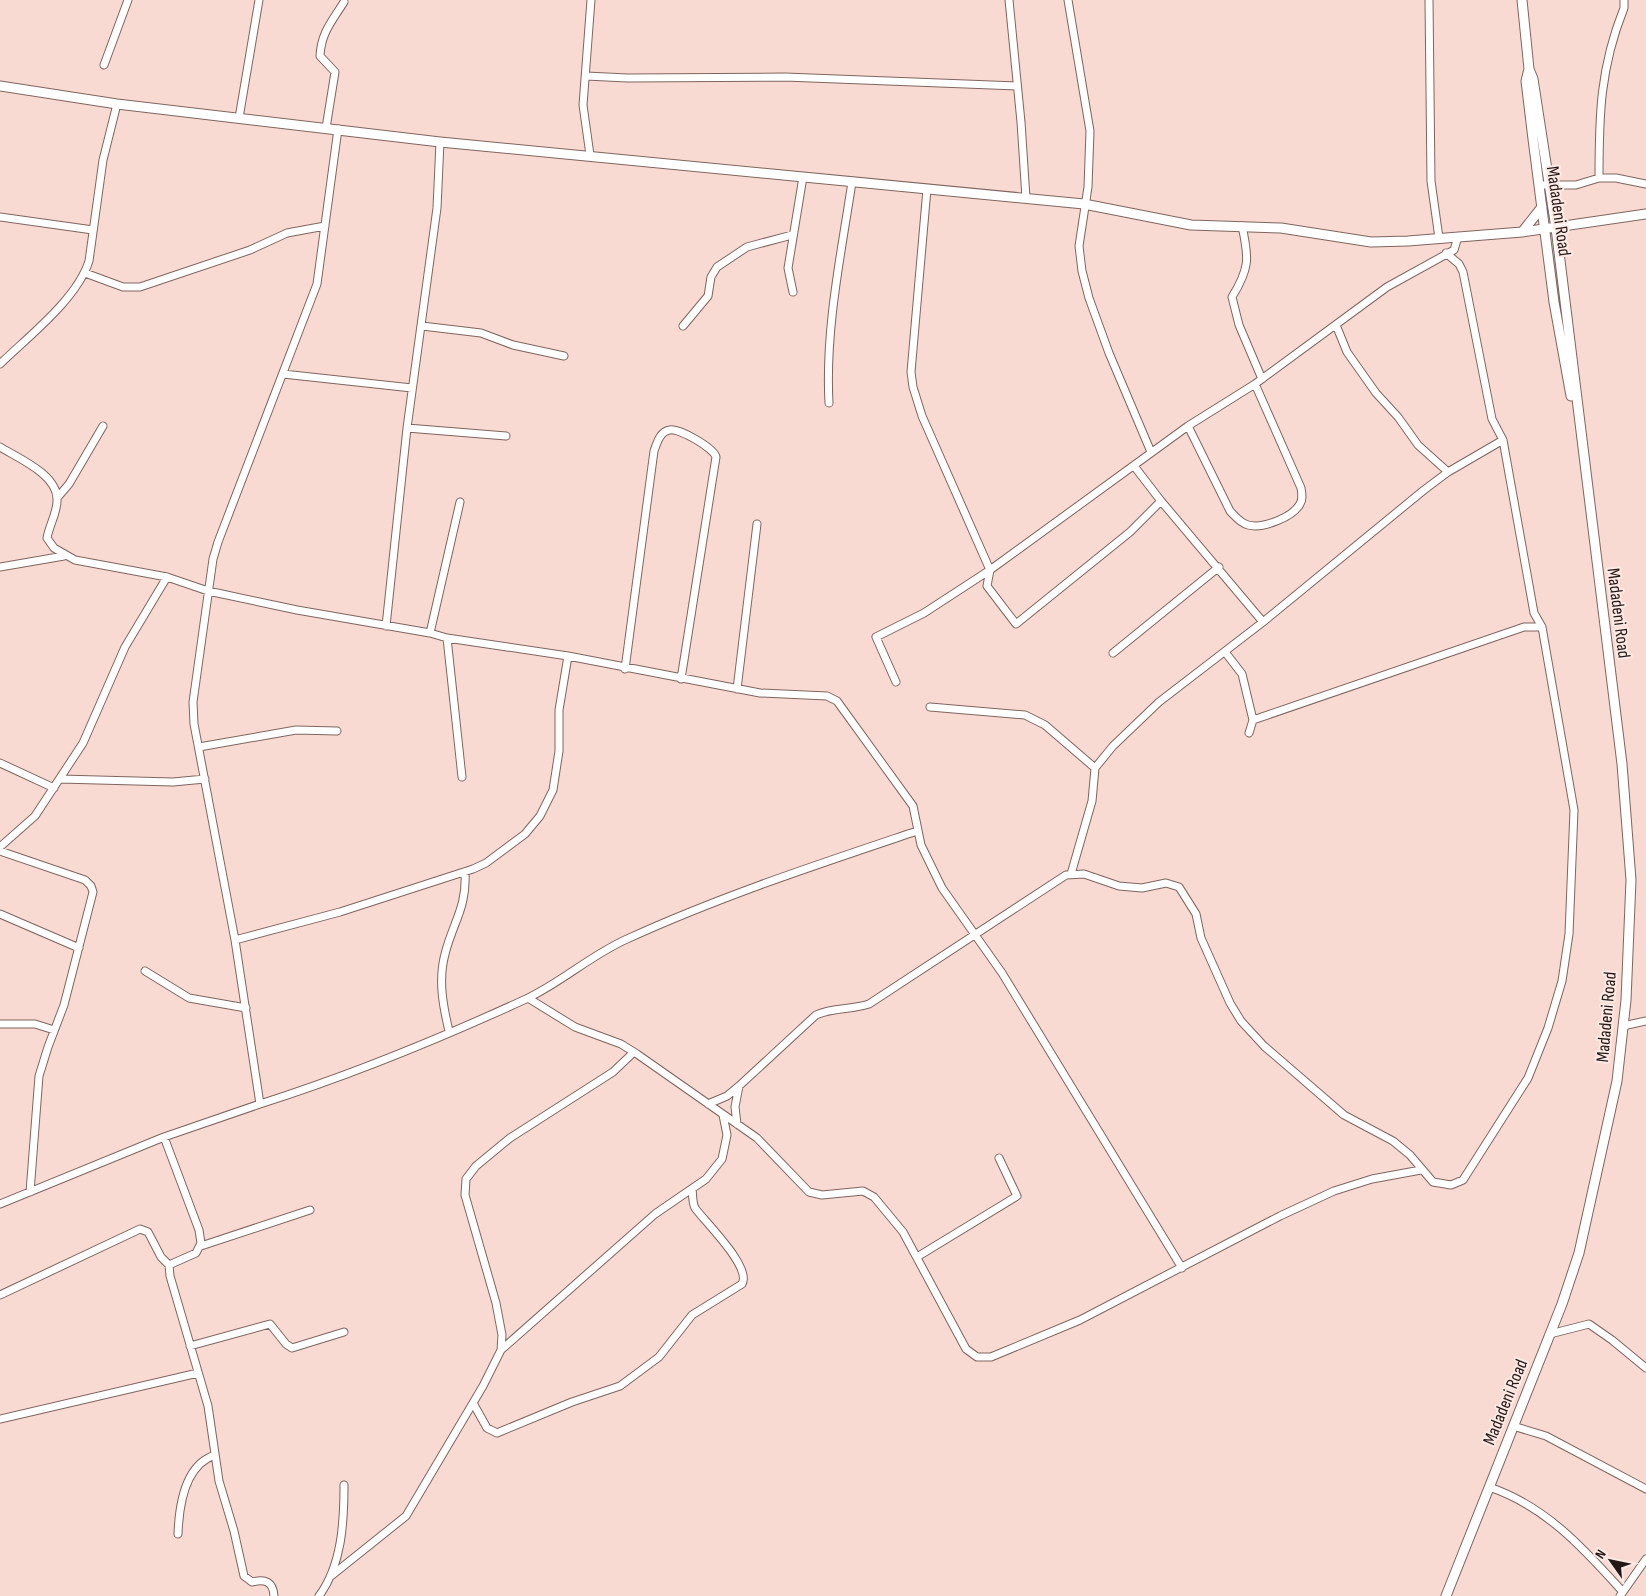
<svg xmlns="http://www.w3.org/2000/svg" width="1646" height="1596" viewBox="0 0 1646 1596" font-family="'Sofia Sans Condensed',sans-serif">
<style>
.lines{fill:none;stroke-linecap:round;stroke-linejoin:round}
.minor-casing{stroke:#7f655e;stroke-width:9}
.tertiary-casing{stroke:#7f655e;stroke-width:11}
.minor{stroke:#fff;stroke-width:7}
.tertiary{stroke:#fff;stroke-width:9}
.labels{text-anchor:middle;stroke-width:4;stroke-linejoin:round;paint-order:stroke}
.street-label{font-size:18px;fill:#231815;stroke:#fdeae5}
</style>
<rect width="100%" height="100%" fill="#f8dad2"/>
<g class="lines">
<g class="minor-casing">
<path id="minor" d="M1009,0L1021,122L1026,198
M1068,0L1090,131L1088,187L1079,246L1082,271L1089,298L1109,353L1151,452
M1429,0L1431,181L1439,238
M104,65L128,0
M586,76L627,78L785,77L1017,86
M239,118L259,0
M326,128L335,72L320,56C321,33 332,21 344,2
M590,155L583,105L591,0
M1599,178C1599,115 1600,68 1624,8V0
M1539,185H1576L1599,178H1616L1646,184
M927,189L911,372L913,387L922,416L990,570L987,586L1016,624L1130,532L1161,501
M0,217L93,230
M1242,226C1249,258 1250,268 1232,297L1239,325L1262,379
M85,273L123,287H140L250,250L287,233L325,226
M793,292L788,268L803,177
M1336,325L1347,352L1376,393L1398,417L1418,445L1448,472
M422,326L481,333L513,345L564,356
M683,326L708,296L711,277L717,267L747,247L792,235
M0,364C29,336 77,299 89,261L103,160L117,104
M283,374L412,388
M829,403C825,329 841,255 852,182
M1188,426L1230,511C1235,516 1240,523 1248,525C1263,529 1293,517 1300,504C1303,499 1302,494 1301,488L1255,384
M407,428L506,436
M0,447C18,458 59,475 57,501C57,513 49,526 47,538L54,548L75,560L167,577L208,591L297,610L430,633L447,638L568,656L760,693L827,696L837,701L913,806L921,845L942,888L1002,973L1182,1268
M1134,466L1161,501L1263,622
M57,498L69,484L103,426
M0,567L64,556
M386,626L407,428L437,208L440,142
M430,633L460,502
M447,638L462,777
M1225,652L1242,674L1253,720
M1113,653L1219,567
M625,669L654,451C657,443 660,431 670,430C679,428 714,448 716,457L681,679
M896,682L876,637L924,613L990,570L1188,426L1255,384L1387,287L1454,250L1458,237
M737,689L757,524
M930,707L1025,715L1045,725L1095,768L1092,801L1071,874
M1249,733L1253,720L1524,627H1542
M199,747L296,730L337,731
M0,763L54,788
M1095,768L1113,746L1159,702L1263,622L1424,490L1448,472L1503,440
M60,779L173,782L205,779
M0,847L35,816L83,743L125,647L167,577
M0,851L85,880L91,886L93,892L64,1005L48,1047L39,1076L30,1192
M0,914L79,948
M235,940L340,912L473,869L486,863L525,834L540,816L553,790L559,751V710L568,656
M145,971L189,998L246,1008
M528,998L575,1027L621,1044L637,1054L757,1138L809,1192L822,1195L863,1191L874,1197L903,1232L966,1349L977,1357H991L1080,1320L1280,1216L1334,1191L1372,1179L1421,1170
M0,1024H35L54,1030
M1623,1026L1646,1021
M449,1031C443,1006 438,980 445,954C453,922 467,908 465,872
M260,1104C351,1075 439,1039 526,999C562,982 591,955 627,939C721,896 819,864 917,831
M708,1104L727,1096L739,1086L816,1015C833,1007 852,1010 869,1004L1066,875L1084,874L1119,886L1142,888L1166,883L1179,887L1196,914L1201,938L1230,1003L1241,1021L1264,1046L1344,1115L1393,1141L1410,1155L1433,1182L1451,1185L1463,1180L1528,1078L1548,1028L1562,981L1569,934L1574,810L1542,627L1534,613L1503,440L1492,419L1463,272L1459,264L1446,253
M737,1124L735,1107L739,1086
M164,1137L199,1230L201,1243L196,1253L169,1265L170,1276L208,1406L219,1481L234,1531L244,1576L252,1582C265,1579 273,1581 274,1596
M0,1204L164,1137L260,1104L235,940L194,724L193,702L213,559L218,542L317,284L338,129
M201,1246L310,1210
M917,1257L1017,1196L999,1158
M0,1295L140,1229L148,1232L161,1257L169,1265
M1550,1334L1589,1324L1612,1340L1646,1368
M190,1346L270,1324L286,1344L292,1348L344,1332
M501,1350L655,1214L706,1179L722,1159L727,1135L723,1115
M473,1403L487,1428L497,1433L572,1402L620,1386L659,1357L692,1315L742,1284C752,1267 705,1222 695,1208C692,1202 693,1195 692,1189
M0,1419L198,1373
M1513,1426L1546,1436L1646,1489
M1489,1487C1546,1506 1584,1549 1623,1592
M178,1534C179,1506 184,1465 215,1455
M331,1576L406,1516L483,1386L501,1350L502,1335L496,1303L465,1195L466,1179L476,1166L510,1138L613,1072L634,1052
M319,1596C342,1565 344,1522 344,1485
M1620,1596L1646,1559"/>
</g>
<g class="tertiary-casing">
<path id="tertiary" d="M1529,69L1526,81L1533,139L1554,302L1571,396
M0,86L117,104L440,142L1084,204L1191,225L1281,228L1371,242L1408,241L1522,232L1646,214
M1523,231L1542,207
M1446,1596L1562,1304L1579,1253L1617,1081L1626,1000L1631,880L1622,764L1556,228L1533,79L1529,69L1522,0"/>
</g>
<use href="#minor" class="minor"/>
<use href="#tertiary" class="tertiary"/>
</g>
<g class="labels">
<g class="street-label">
<text transform="translate(1559 211) rotate(82)" y="6">Madadeni Road</text>
<text transform="translate(1619 613) rotate(83)" y="6">Madadeni Road</text>
<text transform="translate(1606 1017) rotate(-85)" y="6">Madadeni Road</text>
<text transform="translate(1505 1402) rotate(-68)" y="6">Madadeni Road</text>
</g>
</g>
<g transform="translate(1611 1561) rotate(303)" stroke="#fdeae5" stroke-width="4" paint-order="stroke">
<path d="M0-4L9 19L0 12L-9 19Z" fill="#231815"/>
<text y="-8" font-size="14" font-weight="bold" text-anchor="middle" fill="#231815">N</text>
</g>
</svg>
